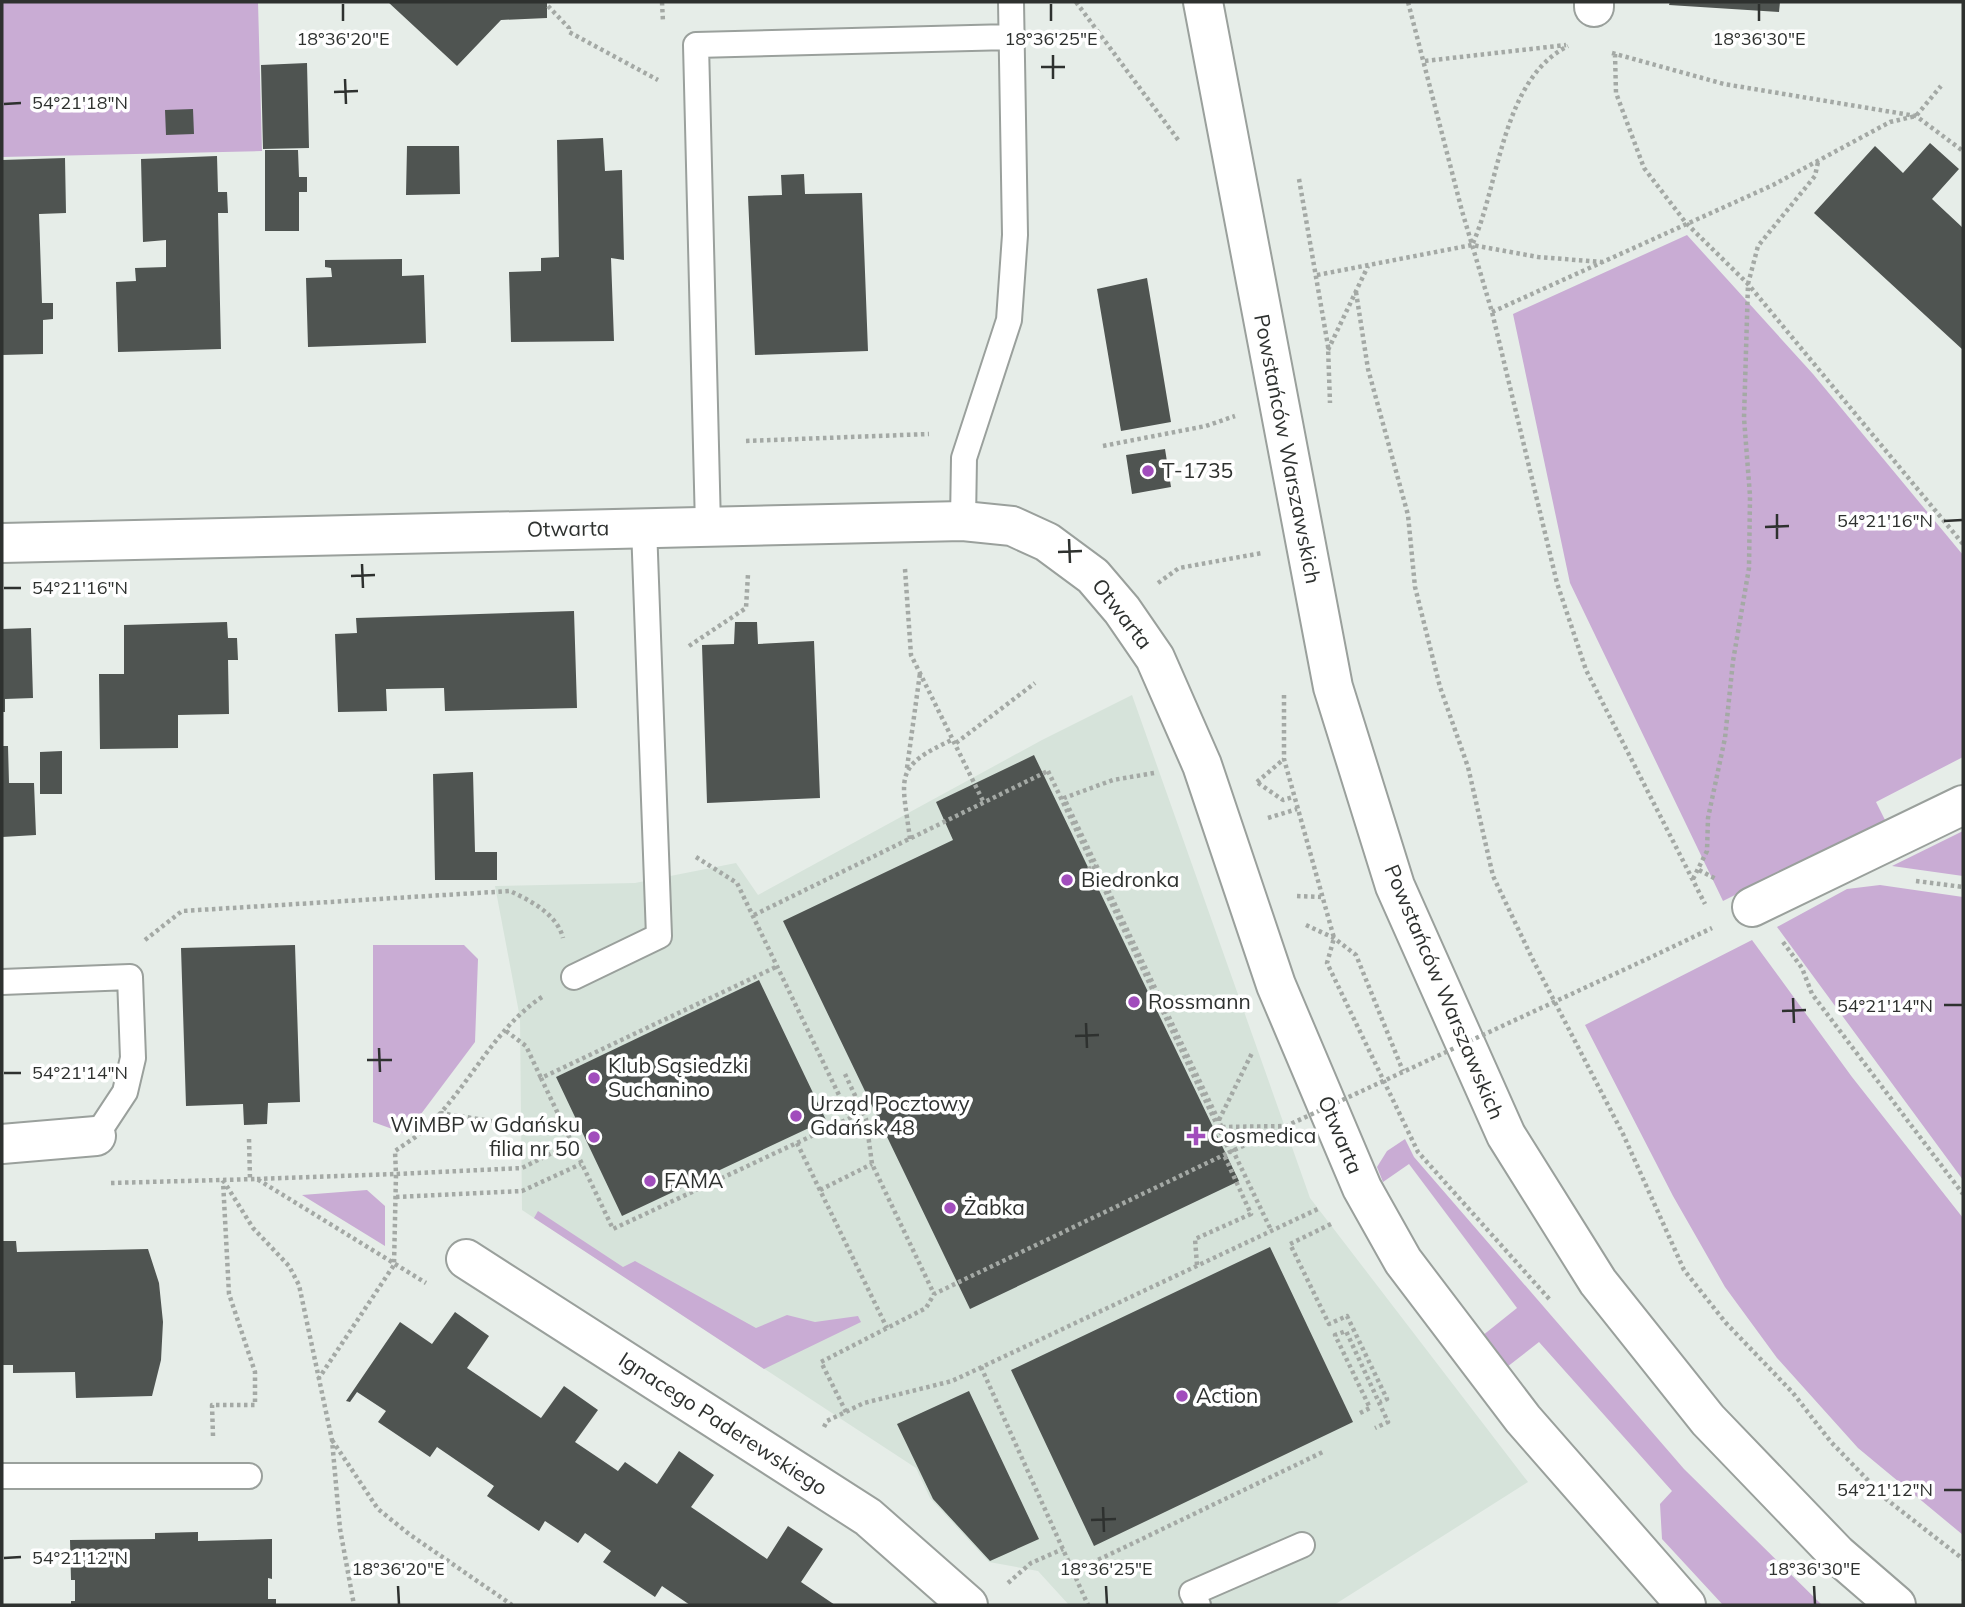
<svg xmlns="http://www.w3.org/2000/svg" width="1965" height="1607" viewBox="0 0 1965 1607" font-family="Mulish,sans-serif">
<style>
.built{fill:#d6e3da}
.green{fill:#c9acd4}
.building{fill:#4f5451}
.lines{fill:none;stroke-linecap:round;stroke-linejoin:round}
.lane-casing{stroke:#9aa09c;stroke-width:28}
.street-casing{stroke:#9aa09c;stroke-width:42}
.path{stroke:#a4a9a5;stroke-width:4.5;stroke-dasharray:3.5 3.5;stroke-linecap:butt}
.lane{stroke:#fff;stroke-width:24}
.street{stroke:#fff;stroke-width:38}
.path-bridge{stroke:#a4a9a5;stroke-width:4.5;stroke-dasharray:3.5 3.5;stroke-linecap:butt}
.ticks{fill:none;stroke:#2e312f;stroke-width:2.5}
.poi-dot{fill:#a14dbc;stroke:#fff;stroke-width:2.5}
.labels{text-anchor:middle;stroke-width:7;stroke-linejoin:round;paint-order:stroke}
.street-label{font-size:21px;fill:#2e312f;stroke:#fff}
.poi-label{font-size:21px;fill:#2e312f;stroke:#fff;text-anchor:start}
.ticks-label{font-size:18px;text-anchor:middle;fill:#2e312f;stroke:#fff;stroke-width:7;stroke-linejoin:round;paint-order:stroke}
</style>
<rect width="100%" height="100%" fill="#e6ede8"/>
<path class="built" d="M1132,695L1310,1198L1528,1482L1334,1605H1069L1038,1571L989,1562L930,1498L916,1468L522,1210L520,1018L495,886L635,883L736,863L758,895L1042,740Z"/>
<path class="green" d="M2,2H258L262,151L2,157Z
M1687,235L1813,374L1963,555V757L1876,802L1885,820L1723,901L1570,583L1513,314Z
M1963,831V876L1892,866Z
M1880,885L1963,897V1180L1777,927L1847,889Z
M1752,940L1852,1077L1963,1218V1535L1858,1448L1777,1358L1725,1287L1673,1196L1585,1025Z
M373,945H464L478,959L475,1042L406,1134L373,1122Z
M1405,1139L1414,1157L1684,1469L1822,1605H1723L1662,1539L1660,1504L1672,1491L1539,1342L1507,1367L1482,1336L1517,1308L1409,1164L1383,1182L1377,1167L1387,1151Z
M367,1190L385,1206V1246L302,1195Z
M538,1211L623,1267L635,1261L756,1328L787,1315L815,1322L858,1316L861,1322L764,1369L534,1218Z"/>
<path class="building" d="M388,2H547V18L501,20L457,66Z
M1670,2H1780L1779,12L1669,5Z
M307,63L309,148L263,149L261,65Z
M193,109L194,134L166,135L165,110Z
M603,138L605,171L622,170L624,260L611,258L614,341L511,342L509,272L541,271V258L559,257L557,140Z
M1930,143L1959,169L1932,199L1963,228V350L1814,213L1875,146L1903,173Z
M407,146H459L460,194L406,195Z
M265,150H298L299,177H307V192H299V231H265Z
M217,156L218,192H227L228,213H218L221,349L118,352L116,282L136,281L135,268L166,267V240L143,242L141,159Z
M65,158L66,213L39,214L42,303H53V319L43,320V354L2,355V160Z
M804,174L805,194L862,193L868,351L755,355L748,196L782,195L781,175Z
M402,259V276L424,275L426,343L308,347L306,278L332,277L331,268L325,267V260Z
M1147,278L1171,422L1121,431L1097,289Z
M1165,449L1171,487L1132,494L1126,455Z
M574,611L577,708L445,711L444,688L386,689L387,711L338,712L335,634L357,633L356,618Z
M227,622L228,638H237L238,660H228L229,714L178,715V748L100,749L99,674H124V625Z
M735,622H757L758,644L814,641L820,798L707,803L702,645L734,644Z
M31,628L33,698L5,699V712H2V629Z
M2,746H8L9,783H34L36,835L2,837Z
M62,751V794H40V752Z
M1034,755L1239,1181L970,1309L783,921L953,840L936,802Z
M473,772L475,852H497V880H435L433,774Z
M295,945L300,1102L268,1103L267,1124L244,1125L243,1104L186,1106L181,948Z
M759,980L826,1120L622,1216L556,1077Z
M2,1241H16L17,1252L148,1249L159,1283L163,1322L161,1360L152,1396L76,1398L75,1372L13,1373V1365H2Z
M1270,1247L1353,1422L1094,1546L1011,1370Z
M455,1312L489,1336L467,1368L541,1418L564,1386L598,1410L575,1442L618,1471L625,1462L657,1484L679,1451L714,1475L691,1507L767,1559L788,1526L823,1549L801,1582L835,1605H690L662,1586L655,1597L603,1562L611,1551L585,1533L578,1543L545,1521L539,1531L487,1496L494,1486L437,1447L430,1457L378,1422L386,1411L357,1392L350,1402L346,1401L400,1322L432,1344Z
M969,1391L1039,1539L990,1561L933,1499L897,1424Z
M198,1532V1541L272,1539V1579L268,1578V1599H276V1605H71V1601H75V1580H71L70,1540L155,1539V1533Z"/>
<g class="lines">
<g class="lane-casing">
<path id="lane" d="M963,521L964,458L1009,320L1015,235L1011,2
M708,526L696,45L1011,37
M574,977L659,936L644,527
M2,982L130,977L133,1058L125,1092L96,1136
M2,1476H249
M1198,1605L1192,1593L1302,1545"/>
</g>
<g class="street-casing">
<path id="street" d="M1203,2L1333,687L1395,886L1506,1135L1598,1282L1708,1420L1837,1554L1896,1605
M1594,7V2
M2,543L963,521L1012,526L1047,542L1093,576L1122,610L1155,658L1202,765L1276,985L1362,1188L1403,1261L1523,1419L1686,1605
M1752,907L1963,805
M2,1144L96,1136
M466,1259L868,1517L968,1605"/>
</g>
<path class="path" d="M662,2L663,22
M1076,2L1179,141
M1408,2L1462,211L1492,312L1557,583L1586,670L1705,904
M548,6L569,28V32L658,80
M1612,53L1724,84L1916,116L1963,151
M1615,54L1616,93L1644,168L1686,223L1748,284L1963,544
M1425,61L1566,45
M1299,179L1328,346L1330,403
M1473,243C1500,182 1502,79 1568,46
M1317,275L1472,245L1538,257L1602,262
M1356,292L1368,369L1408,515L1415,587L1440,687L1468,767L1493,876L1532,958L1623,1134L1684,1270L1726,1323L1793,1393L1831,1442L1886,1499L1963,1559
M1492,312L1773,185L1890,122L1916,116L1941,86
M1328,350L1368,266
M746,441L929,434
M1103,446L1206,426L1235,416
M905,569L911,655L984,803
M1158,583L1179,568L1262,553
M689,646L746,608L748,574
M1284,695V759L1334,938L1327,963L1418,1152L1551,1301
M956,743L1035,683
M907,768L920,673
M1154,773L1113,780L1064,798L1271,1230
M1257,782L1284,759
M1258,783L1283,800L1293,797
M1268,818L1297,809
M910,839C902,776 892,767 954,739
M696,857L737,883L850,1118L613,1229L541,1078L778,966
M1088,869L1096,866
M1699,870L1716,879
M1693,879L1707,851L1708,818L1725,738L1733,661L1749,568L1750,496L1744,418L1748,284L1758,246L1815,176L1818,162
M1916,881L1963,887
M1297,896L1321,897
M754,915L1048,771
M1306,925L1334,938L1356,955L1403,1071
M145,940L182,911L510,891C531,901 557,914 563,938
M1783,942L1802,968L1812,994L1963,1194
M1647,959L1712,928
M542,997C493,1029 468,1089 426,1128C417,1137 405,1144 395,1151L396,1174L522,1168L572,1143
M506,1031L526,1046L541,1078
M845,1074L866,1119L872,1164L934,1294
M440,1113L510,1124
M1219,1120L1252,1053
M1222,1127L1286,1126
M249,1139L250,1179
M797,1143L887,1328
M257,1179L396,1174L394,1265L319,1378
M223,1180L253,1228L289,1266L299,1285L332,1440L340,1529L354,1605
M111,1183L257,1179L426,1283
M820,1190L872,1164
M396,1197L522,1191L581,1164
M1331,1224L1290,1244L1329,1324L1347,1316L1387,1399L1380,1402
M1197,1265L1195,1239L1251,1214L1224,1155
M981,1367L1088,1605
M846,1412L821,1362L926,1308L934,1294L1230,1152
M1360,1413L1370,1408L1335,1335L1346,1331L1388,1422L1375,1428
M824,1427L827,1421L864,1403L952,1381L1320,1208
M213,1436L212,1405H255V1372L229,1294L223,1181
M332,1440L378,1509L409,1534L512,1605
M1073,1572L1325,1451
M1008,1583L1031,1563L1063,1549"/>
<use href="#lane" class="lane"/>
<use href="#street" class="street"/>
<path class="path-bridge" d="M1048,771L1230,1152L1647,959"/>
</g>
<path class="ticks" d="M343,4V21M1051,4V21M1759,4V21M1053,55V79M1041,67H1065M345,79L346,104M334,92L358,91M4,104L21,103M1777,514V539M1944,521L1962,520M1765,527L1789,526M1069,539L1070,563M1058,552L1082,551M362,564L363,588M351,576L375,575M4,588H21M1793,998L1794,1023M1944,1005H1962M1782,1011L1806,1010M1086,1023L1087,1048M1075,1036L1099,1035M379,1048L380,1072M367,1060H392M4,1073H21M1944,1490H1962M1103,1507L1104,1532M1091,1520L1116,1519M4,1558L21,1557M398,1586L399,1604M1106,1586L1107,1604M1814,1586L1815,1604"/>
<g class="poi-dot">
<circle cx="1148" cy="471" r="7"/>
<circle cx="1067" cy="880" r="7"/>
<circle cx="1134" cy="1002" r="7"/>
<circle cx="594" cy="1078" r="7"/>
<circle cx="796" cy="1116" r="7"/>
<path d="M1192.5 1125.5h7v7h7v7h-7v7h-7v-7h-7v-7h7z"/>
<circle cx="594" cy="1137" r="7"/>
<circle cx="650" cy="1181" r="7"/>
<circle cx="950" cy="1208" r="7"/>
<circle cx="1182" cy="1396" r="7"/>
</g>
<g class="labels">
<g class="street-label">
<text transform="translate(1287 449) rotate(79)" y="7">Powstańców Warszawskich</text>
<text transform="translate(568 529) rotate(-1)" y="7">Otwarta</text>
<text transform="translate(1122 614) rotate(52)" y="7">Otwarta</text>
<text transform="translate(1444 992) rotate(67)" y="7">Powstańców Warszawskich</text>
<text transform="translate(1340 1135) rotate(67)" y="7">Otwarta</text>
<text transform="translate(723 1424) rotate(33)" y="7">Ignacego Paderewskiego</text>
</g>
<g class="poi-label">
<text x="1162" y="478">T-1735</text>
<text x="1081" y="887">Biedronka</text>
<text x="1148" y="1009">Rossmann</text>
<text x="608" y="1073">Klub Sąsiedzki<tspan x="608" dy="24">Suchanino</tspan></text>
<text x="810" y="1111">Urząd Pocztowy<tspan x="810" dy="24">Gdańsk 48</tspan></text>
<text x="580" y="1132" text-anchor="end">WiMBP w Gdańsku<tspan x="580" dy="24">filia nr 50</tspan></text>
<text x="1210" y="1143">Cosmedica</text>
<text x="664" y="1188">FAMA</text>
<text x="964" y="1215">Żabka</text>
<text x="1196" y="1403">Action</text>
</g>
</g>
<g class="ticks-label">
<text x="343" y="45">18°36'20"E</text>
<text x="1051" y="45">18°36'25"E</text>
<text x="1759" y="45">18°36'30"E</text>
<text x="80" y="109">54°21'18"N</text>
<text x="1885" y="527">54°21'16"N</text>
<text x="80" y="594">54°21'16"N</text>
<text x="1885" y="1012">54°21'14"N</text>
<text x="80" y="1079">54°21'14"N</text>
<text x="1885" y="1496">54°21'12"N</text>
<text x="80" y="1564">54°21'12"N</text>
<text x="398" y="1575">18°36'20"E</text>
<text x="1106" y="1575">18°36'25"E</text>
<text x="1814" y="1575">18°36'30"E</text>
</g>
<rect width="1965" height="1607" fill="none" stroke="#2e312f" stroke-width="7"/>
</svg>
